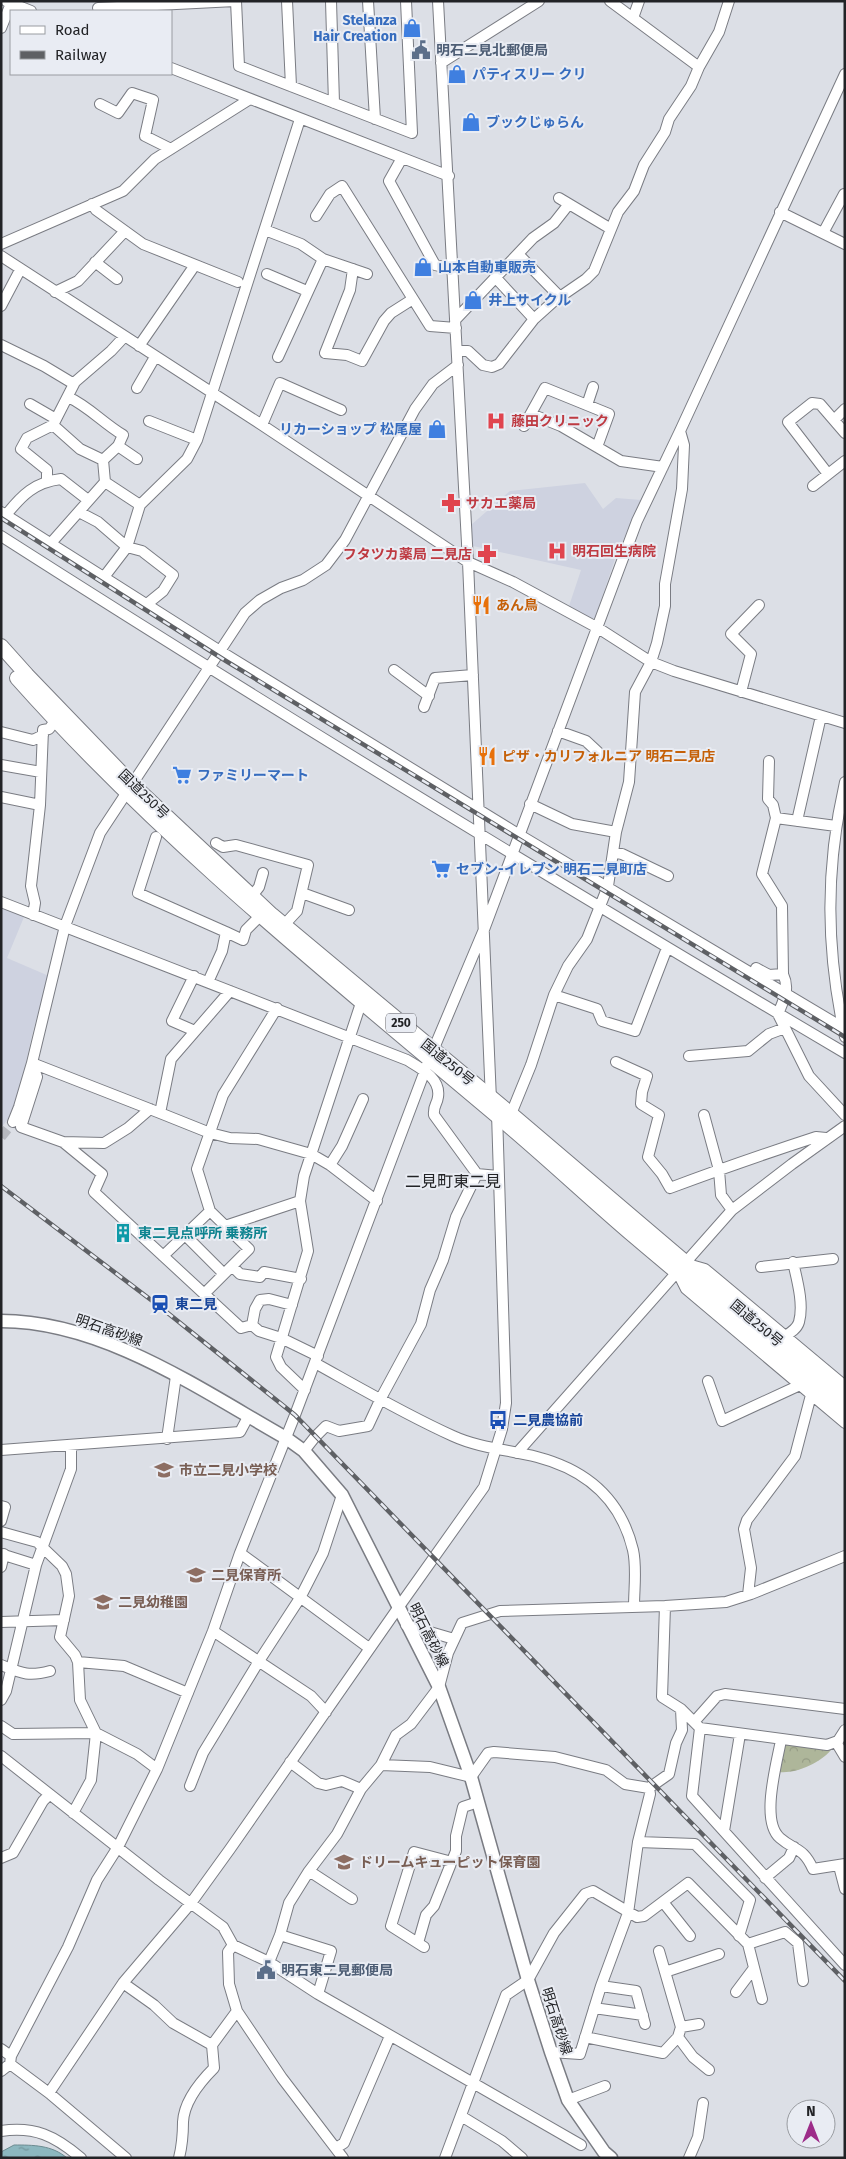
<svg xmlns="http://www.w3.org/2000/svg" width="846" height="2159" viewBox="0 0 846 2159" font-family="'Fira Sans','Noto Sans JP',sans-serif">
<style>
.built{fill:#ced2e0}
.forest{fill:url(#forest-crowns)}
.water{fill:url(#water-ripples);stroke:#6c8b91}
.lines{fill:none;stroke-linecap:round;stroke-linejoin:round}
.minor-tunnel{stroke:#b7b9c0;stroke-width:10;stroke-dasharray:10 5;stroke-linecap:butt}
.minor-casing{stroke:#7a7c83;stroke-width:12}
.major-casing{stroke:#7a7c83;stroke-width:15}
.highway-casing{stroke:#7a7c83;stroke-width:16}
.minor{stroke:#fff;stroke-width:10}
.major{stroke:#fff;stroke-width:12}
.highway{stroke:#fff;stroke-width:14}
.rail-casing{stroke:#5e6064;stroke-width:4.5}
.rail{stroke:#e9ecf3;stroke-width:2.5;stroke-dasharray:8;stroke-linecap:butt}
.labels{text-anchor:middle;stroke-width:4;stroke-linejoin:round;paint-order:stroke}
.shield{fill:#e9ecf3;stroke:#5e5f64;stroke-width:1}
.shield-label{font-size:12px;font-weight:bold;fill:#222326}
.shop-label{font-size:14px;font-weight:bold;fill:#366cbe;stroke:#e9ecf3;text-anchor:start}
.service-label{font-size:14px;font-weight:bold;fill:#4e5e75;stroke:#e9ecf3;text-anchor:start}
.health-label{font-size:14px;font-weight:bold;fill:#be3a42;stroke:#e9ecf3;text-anchor:start}
.food-label{font-size:14px;font-weight:bold;fill:#c56008;stroke:#e9ecf3;text-anchor:start}
.street-label{font-size:14px;fill:#222326;stroke:#e9ecf3}
.culture-label{font-size:14px;font-weight:bold;fill:#0d838f;stroke:#e9ecf3;text-anchor:start}
.transit-label{font-size:14px;font-weight:bold;fill:#164399;stroke:#e9ecf3;text-anchor:start}
.education-label{font-size:14px;font-weight:bold;fill:#785e54;stroke:#e9ecf3;text-anchor:start}
.quarter-label{font-size:16px;fill:#222326;stroke:#e9ecf3}
</style>
<defs>
<pattern id="forest-crowns" width="20" height="18" patternUnits="userSpaceOnUse" patternTransform="scale(1.25)"><rect width="20" height="18" fill="#aeb69a"/><path d="M2 6a3 3 0 1 1 6 0M12 15a3 3 0 1 1 6 0" fill="none" stroke="#959c85"/></pattern>
<pattern id="water-ripples" width="26" height="14" patternUnits="userSpaceOnUse" patternTransform="scale(1.25)"><rect width="26" height="14" fill="#8cb7bf"/><path d="M2 4q2-2 4 0t4 0M15 11q2-2 4 0t4 0" fill="none" stroke="#72949b"/></pattern>
</defs>
<rect width="100%" height="100%" fill="#dcdfe6"/>
<path class="built" d="M585,483L603,509L616,498L641,500L616,556L595,618H589L569,606L581,570L473,546L471,525L510,491Z
M1,908L24,917L7,958L49,976L34,1027L15,1110L1,1128Z"/>
<path class="forest" d="M788,1744L831,1750C820,1763 796,1774 779,1772L782,1748Z"/>
<path class="water" d="M14,2145C33,2145 52,2145 67,2158H1V2152Z"/>
<g class="lines">
<path class="minor-tunnel" d="M1,1137L13,1122"/>
<g class="minor-casing">
<path id="minor" d="M6,1L31,11
M236,1L239,66L412,133L406,1
M287,1L291,86
M331,1L334,103
M368,1L375,119
M438,1L468,562L491,1100
M610,1L699,67
M98,8L235,1
M633,18L639,1
M1,28L12,1
M441,63L539,1
M171,68L449,176
M100,104L118,113L132,93L153,100L145,136L171,149
M402,158L389,181L435,265L453,269
M559,198L611,229
M92,204L96,210L143,244L238,282
M780,212L845,244
M316,216L330,194L342,186L430,326L456,328
M265,230L301,244L323,259L367,274
M823,233L844,194
M1,244L123,191L155,159L250,99
M518,254L560,297
M1,256L262,425L468,562L513,582L598,628L651,662L674,671L845,723
M95,262L117,279
M353,269L350,290L325,353L347,355L362,361L384,321L391,313L413,299
M267,274L307,291
M495,277L534,319
M55,292L78,281L125,231
M1,306L20,270
M456,319L533,238L554,223L569,204
M1,345L44,366L74,384
M139,346L195,265
M457,351H468L483,365L492,367L499,364L534,319L554,301L586,279L594,271L618,212L634,191L644,165L665,132L669,119L691,86L699,67L719,32L729,1
M278,357L323,259
M137,388L155,357
M68,397C88,406 103,423 123,435L118,446L103,460
M30,404L56,419
M587,405L593,387
M531,414L561,426L621,461L663,467
M834,420L845,409
M149,421L197,440
M262,425L280,383L341,410
M524,426L545,388L609,414L597,447
M118,446L137,459
M828,474L788,422L812,403L820,404L845,433
M47,480V470L21,449L27,438L53,425L75,382L111,351L124,337
M105,482L140,505
M813,486L845,461
M1,512L220,651L518,834L845,1029
M79,512L98,522L127,547L142,551L173,575L163,591L147,604
M6,515C22,495 35,482 61,479L88,500
M1,536C279,714 561,885 845,1053
M51,543L105,482L103,460L80,449L53,425
M104,577L127,547L140,505L187,459L197,440L300,119
M394,670L429,696
M741,692L751,654L731,634L759,605
M424,707L435,678L473,675
M558,731L586,741L601,755
M1,732L33,740L43,735
M769,761L768,799L773,805L776,818
M1,765L41,772
M845,782C825,869 826,950 845,1037
M1,797L40,805
M530,804L572,824L616,832
M797,821L821,716
M836,826L776,818L762,874L782,906L783,974C790,989 784,999 778,1014L809,1076L845,1115
M156,837L138,893L226,932L222,951L208,982
M216,843L223,847L236,845L308,865L297,911L284,925
M613,852L622,854L668,876
M302,893L349,910
M252,896L259,887L263,873
M1,902L407,1060C420,1068 441,1078 438,1097C437,1105 433,1105 434,1115L477,1174L498,1176
M33,915L35,903L31,886L40,805L43,730L49,729L55,721
M226,932L243,940L246,930L259,917
M756,968L769,975L783,974
M194,976L172,1021L195,1031
M554,995L597,1009L602,1021L635,1031L667,948
M689,1056L748,1051L769,1034L785,1028
M616,1062L647,1076L642,1092L641,1104L659,1115L648,1157L662,1174L670,1188C718,1170 767,1153 816,1137L826,1138
M160,1113L210,1133L230,1138L258,1139L311,1154L330,1165L377,1201
M511,1114L531,1065L554,995L568,966L587,939L608,886L616,832L629,782L635,692L651,662L657,643L665,606V584L682,489L684,445L680,431
M704,1115L719,1170L721,1195L732,1210
M13,1122L19,1107L32,1063L160,1113L171,1059L230,991
M63,1142L104,1143L128,1128L150,1109
M330,1165L342,1146L363,1099
M225,1226L300,1201
M186,1236L224,1274
M163,1256L210,1211L197,1169L223,1095L277,1008
M691,1265L705,1269L845,1386
M232,1266L240,1274L260,1277L264,1272L301,1279
M761,1267L833,1259
M680,1277L686,1289L845,1423
M204,1294L249,1249L210,1211
M252,1325L241,1328L94,1192L102,1174L63,1142L21,1127L37,1077L32,1063L65,926L100,833L245,613L260,600L281,588L303,580L326,565L345,540L415,409L433,384L458,365
M252,1325L259,1331L281,1338L318,1356
M252,1325L255,1309L260,1300L269,1299L292,1305
M785,1336C790,1333 797,1329 799,1322C804,1304 797,1280 793,1262
M315,1363C360,1388 406,1415 453,1436C479,1448 510,1450 537,1457C587,1470 621,1500 633,1550C637,1568 634,1588 634,1607
M708,1381L722,1421L800,1385
M305,1390L281,1367L276,1357L308,1251L300,1201L304,1176L361,1003
M167,1439L176,1376
M1,1450L240,1432L248,1417
M304,1451L315,1437L326,1426L339,1431L368,1426L381,1398L421,1324L430,1290L443,1260L456,1217L477,1174
M517,1453L732,1210L792,1164L845,1126
M1,1506L5,1507L1,1521
M1,1532L37,1542L62,1566L66,1574L69,1596L60,1637L75,1655L78,1662L80,1700L96,1733L91,1780L73,1813
M240,1553L369,1648
M1,1554L36,1565
M1,1567L4,1554
M748,1595L751,1568L744,1529L747,1520L795,1456L811,1395
M665,1606L662,1697L681,1709L700,1728L827,1745L838,1741L845,1730
M1,1622L64,1620
M406,1625L454,1639
M213,1631L311,1696L326,1712
M78,1662L124,1666L188,1693
M1,1665C21,1673 28,1677 50,1671
M1,1700L6,1691L36,1565L71,1469V1445
M694,1722L717,1696L725,1694L845,1709
M1,1726L13,1734L96,1733L137,1754L157,1769
M700,1728L692,1796L845,1965
M781,1740C777,1763 760,1821 780,1838C795,1851 803,1847 813,1869L845,1864
M836,1742L845,1757
M1,1756L159,1880L223,1927L233,1945L269,1962L318,1994L581,2145
M290,1762L318,1783L326,1785L342,1781L361,1789
M381,1765L430,1767L471,1777L488,1753L494,1752L555,1757L606,1770L625,1784L649,1788
M190,1786L203,1753L259,1661L300,1598L323,1553L342,1495
M724,1831L740,1734
M638,1842L695,1844L750,1900L739,1936
M1,1858L13,1853L43,1801L49,1795
M839,1866L845,1889
M309,1871L352,1899
M765,1878L789,1858L794,1847
M663,1902L690,1936
M280,1935L331,1951L318,1994
M418,1943L426,1915L434,1906L456,1851V1836L463,1807L478,1802
M748,1944L785,1932L798,1943L803,1981
M233,1945L228,1952L229,1984L237,2011L282,2078L343,2158
M424,1947L391,1926L414,1852L452,1862
M269,1962L280,1935L289,1903L309,1871L337,1834L361,1789L381,1765L396,1735L411,1724L439,1687L448,1653L462,1623L500,1611L665,1606L726,1602L751,1594L845,1556
M665,1972L719,1954
M123,1983L154,2005L173,2023L212,2045
M601,1986L636,1991L645,2024
M736,1992L754,1968
M594,2008L643,2015
M681,2027L699,2024
M585,2037L663,2053L678,2037L681,2027L659,1951
M678,2037L693,2057L709,2070
M1,2049L11,2056L10,2064L49,2093L126,2158
M551,2052L580,2054L601,1986L628,1913L638,1842L650,1794L649,1788L669,1774L676,1743L682,1730L681,1709
M11,2056L68,1947L97,1880L118,1847L157,1769L213,1631L240,1553L295,1415L429,1060L485,927L637,521L680,431L845,74
M1,2071L10,2064
M49,2093L123,1983L191,1903L230,1849L398,1608L484,1487L502,1429L506,1403L497,1113
M568,2100L605,2086
M461,2116L502,2141L522,2158
M1,2131C35,2126 55,2136 81,2158
M336,2148L344,2143L390,2036
M179,2158C182,2146 183,2134 183,2122C184,2101 200,2082 214,2068L212,2045L237,2011
M445,2158L506,1995L528,1980L554,1933L585,1894L593,1891L637,1917L644,1916L688,1883L748,1944L762,1999
M689,2158L698,2137L703,2103"/>
</g>
<g class="major-casing">
<path id="major" d="M1,1321C103,1321 201,1390 286,1438L304,1451L342,1495L439,1687L471,1777L528,1980L551,2052L568,2100L604,2152L611,2158"/>
</g>
<g class="highway-casing">
<path id="highway" d="M1,646L27,675L132,784L272,915L511,1114L845,1398
M17,678C162,841 331,976 497,1116C544,1155 588,1197 635,1237C704,1296 776,1352 845,1411"/>
</g>
<use href="#minor" class="minor"/>
<use href="#major" class="major"/>
<use href="#highway" class="highway"/>
<g class="rail-casing">
<path id="rail" d="M1,518L226,661L845,1037
M1,1186L159,1306L295,1415L845,1981"/>
</g>
<use href="#rail" class="rail"/>
</g>
<defs>
<g id="shop-bare" transform="scale(1.5)"><path d="M-5-2.5h2.3a2.7 3.5 0 0 1 5.4 0H5L5.5 6h-11ZM-1.5-2.5h3a1.5 2.3 0 0 0-3 0Z" fill="#3f7fe0" stroke="#e9ecf3" stroke-width="2.5" paint-order="stroke"/></g>
<g id="civic-bare" transform="scale(1.5)"><path d="M-.6-6.5H3V-4.5H.6V-3L4-1V1h2V6H-6V1h2V-1L-.6-3ZM-1.2 2.5V6h2.4V2.5Z" fill="#5c6f8a" stroke="#e9ecf3" stroke-width="2.5" paint-order="stroke"/></g>
<g id="hospital-bare" transform="scale(1.5)"><path d="M-5-5h3v3.5h4V-5h3V5h-3V1.5h-4V5h-3Z" fill="#e0444e" stroke="#e9ecf3" stroke-width="2.5" paint-order="stroke"/></g>
<g id="pharmacy-bare" transform="scale(1.5)"><path d="M-2-6h4v4h4v4h-4v4h-4v-4h-4v-4h4Z" fill="#e0444e" stroke="#e9ecf3" stroke-width="2.5" paint-order="stroke"/></g>
<g id="restaurant-bare" transform="scale(1.5)"><path d="M-5-6h1v4h1v-4h1v4h1v-4h1v5L-1.5 .5V6h-2V.5L-5-1ZM5-6V6H3V1.5H1.5Q1.5-4 5-6Z" fill="#e8710a" stroke="#e9ecf3" stroke-width="2.5" paint-order="stroke"/></g>
<g id="supermarket-bare" transform="scale(1.5)"><path d="M-6-5.5h2.5l.6 2H6L4.5 2H-2.5L-4.4-4H-6ZM-1.5 3.2a1.3 1.3 0 1 0 .1 0ZM3 3.2a1.3 1.3 0 1 0 .1 0Z" fill="#3f7fe0" stroke="#e9ecf3" stroke-width="2.5" paint-order="stroke"/></g>
<g id="building-bare" transform="scale(1.5)"><path d="M-4-6H4V6H1V3H-1V6H-4ZM-2.5-4.3h1.7v1.8h-1.7ZM.8-4.3h1.7v1.8H.8ZM-2.5-1h1.7V.8h-1.7ZM.8-1h1.7V.8H.8Z" fill="#0f9aa8" stroke="#e9ecf3" stroke-width="2.5" paint-order="stroke"/></g>
<g id="station-bare" transform="scale(1.5)"><path d="M-3-6H3Q5-6 5-4V2Q5 4 3 4L4.5 6H3L1.5 4h-3L-3 6H-4.5L-3 4Q-5 4-5 2V-4Q-5-6-3-6ZM-3.5-4v3h7v-3ZM-3.5 1v1.5H-2V1ZM2 1v1.5H3.5V1Z" fill="#1a4fb4" stroke="#e9ecf3" stroke-width="2.5" paint-order="stroke"/></g>
<g id="bus-bare" transform="scale(1.5)"><path d="M-5-6H5V4H4V6H2V4H-2V6H-4V4H-5ZM-3.5-4V0h7V-4ZM-3.5 1.2v1.5H-2V1.2ZM2 1.2v1.5H3.5V1.2Z" fill="#1a4fb4" stroke="#e9ecf3" stroke-width="2.5" paint-order="stroke"/></g>
<g id="school-bare" transform="scale(1.5)"><path d="M0-5L7-2L0 1L-7-2ZM-4 1L0 2.5L4 1V4Q0 6-4 4Z" fill="#8d6e63" stroke="#e9ecf3" stroke-width="2.5" paint-order="stroke"/></g>
</defs>
<g fill-rule="evenodd">
<use href="#shop-bare" x="412" y="28"/>
<use href="#civic-bare" x="421" y="50"/>
<use href="#shop-bare" x="457" y="74"/>
<use href="#shop-bare" x="471" y="122"/>
<use href="#shop-bare" x="423" y="267"/>
<use href="#shop-bare" x="473" y="300"/>
<use href="#hospital-bare" x="496" y="421"/>
<use href="#shop-bare" x="437" y="429"/>
<use href="#pharmacy-bare" x="451" y="503"/>
<use href="#hospital-bare" x="557" y="551"/>
<use href="#pharmacy-bare" x="487" y="554"/>
<use href="#restaurant-bare" x="481" y="605"/>
<use href="#restaurant-bare" x="487" y="756"/>
<use href="#supermarket-bare" x="182" y="775"/>
<use href="#supermarket-bare" x="441" y="869"/>
<use href="#building-bare" x="123" y="1233"/>
<use href="#station-bare" x="160" y="1304"/>
<use href="#bus-bare" x="498" y="1420"/>
<use href="#school-bare" x="164" y="1470"/>
<use href="#school-bare" x="196" y="1575"/>
<use href="#school-bare" x="103" y="1602"/>
<use href="#school-bare" x="344" y="1862"/>
<use href="#civic-bare" x="266" y="1970"/>
</g>
<g class="labels">
<rect class="shield" x="386" y="1013.5" width="30" height="19" rx="4"/>
<g class="shield-label">
<text x="401" y="1027">250</text>
</g>
<g class="shop-label">
<text x="397" y="25" text-anchor="end">Stelanza<tspan x="397" dy="16">Hair Creation</tspan></text>
<text x="472" y="79">パティスリー クリ</text>
<text x="486" y="127">ブックじゅらん</text>
<text x="438" y="272">山本自動車販売</text>
<text x="488" y="305">井上サイクル</text>
<text x="422" y="434" text-anchor="end">リカーショップ 松尾屋</text>
<text x="197" y="780">ファミリーマート</text>
<text x="456" y="874">セブン-イレブン 明石二見町店</text>
</g>
<g class="service-label">
<text x="436" y="55">明石二見北郵便局</text>
<text x="281" y="1975">明石東二見郵便局</text>
</g>
<g class="health-label">
<text x="511" y="426">藤田クリニック</text>
<text x="466" y="508">サカエ薬局</text>
<text x="572" y="556">明石回生病院</text>
<text x="472" y="559" text-anchor="end">フタツカ薬局 二見店</text>
</g>
<g class="food-label">
<text x="496" y="610">あん鳥</text>
<text x="502" y="761">ピザ・カリフォルニア 明石二見店</text>
</g>
<g class="street-label">
<text transform="translate(144 794) rotate(44)" y="5">国道250号</text>
<text transform="translate(448 1062) rotate(39)" y="5">国道250号</text>
<text transform="translate(757 1323) rotate(40)" y="5">国道250号</text>
<text transform="translate(109 1330) rotate(19)" y="5">明石高砂線</text>
<text transform="translate(429 1635) rotate(63)" y="5">明石高砂線</text>
<text transform="translate(557 2021) rotate(72)" y="5">明石高砂線</text>
</g>
<g class="culture-label">
<text x="138" y="1238">東二見点呼所 乗務所</text>
</g>
<g class="transit-label">
<text x="175" y="1309">東二見</text>
<text x="513" y="1425">二見農協前</text>
</g>
<g class="education-label">
<text x="179" y="1475">市立二見小学校</text>
<text x="211" y="1580">二見保育所</text>
<text x="118" y="1607">二見幼稚園</text>
<text x="359" y="1867">ドリームキューピット保育園</text>
</g>
<g class="quarter-label">
<text x="453" y="1187">二見町東二見</text>
</g>
</g>
<rect width="846" height="2159" fill="none" stroke="#222326" stroke-width="5"/>
<rect x="10" y="10" width="162" height="65" fill="#e9ecf3" stroke="#999ca1"/>
<rect x="20" y="26" width="25" height="8" fill="#ffffff" stroke="#999ca1"/>
<text x="55" y="35" font-size="15" fill="#222326">Road</text>
<rect x="20" y="51" width="25" height="8" fill="#5e6064" stroke="#999ca1"/>
<text x="55" y="60" font-size="15" fill="#222326">Railway</text>
<g transform="translate(811 2124)"><circle r="24" fill="#e9ecf3" stroke="#999ca1"/>
<path d="M0-4L9 19L0 12L-9 19Z" fill="#9d2c89"/>
<text y="-8" font-size="14" font-weight="bold" text-anchor="middle" fill="#222326">N</text>
</g>
</svg>
